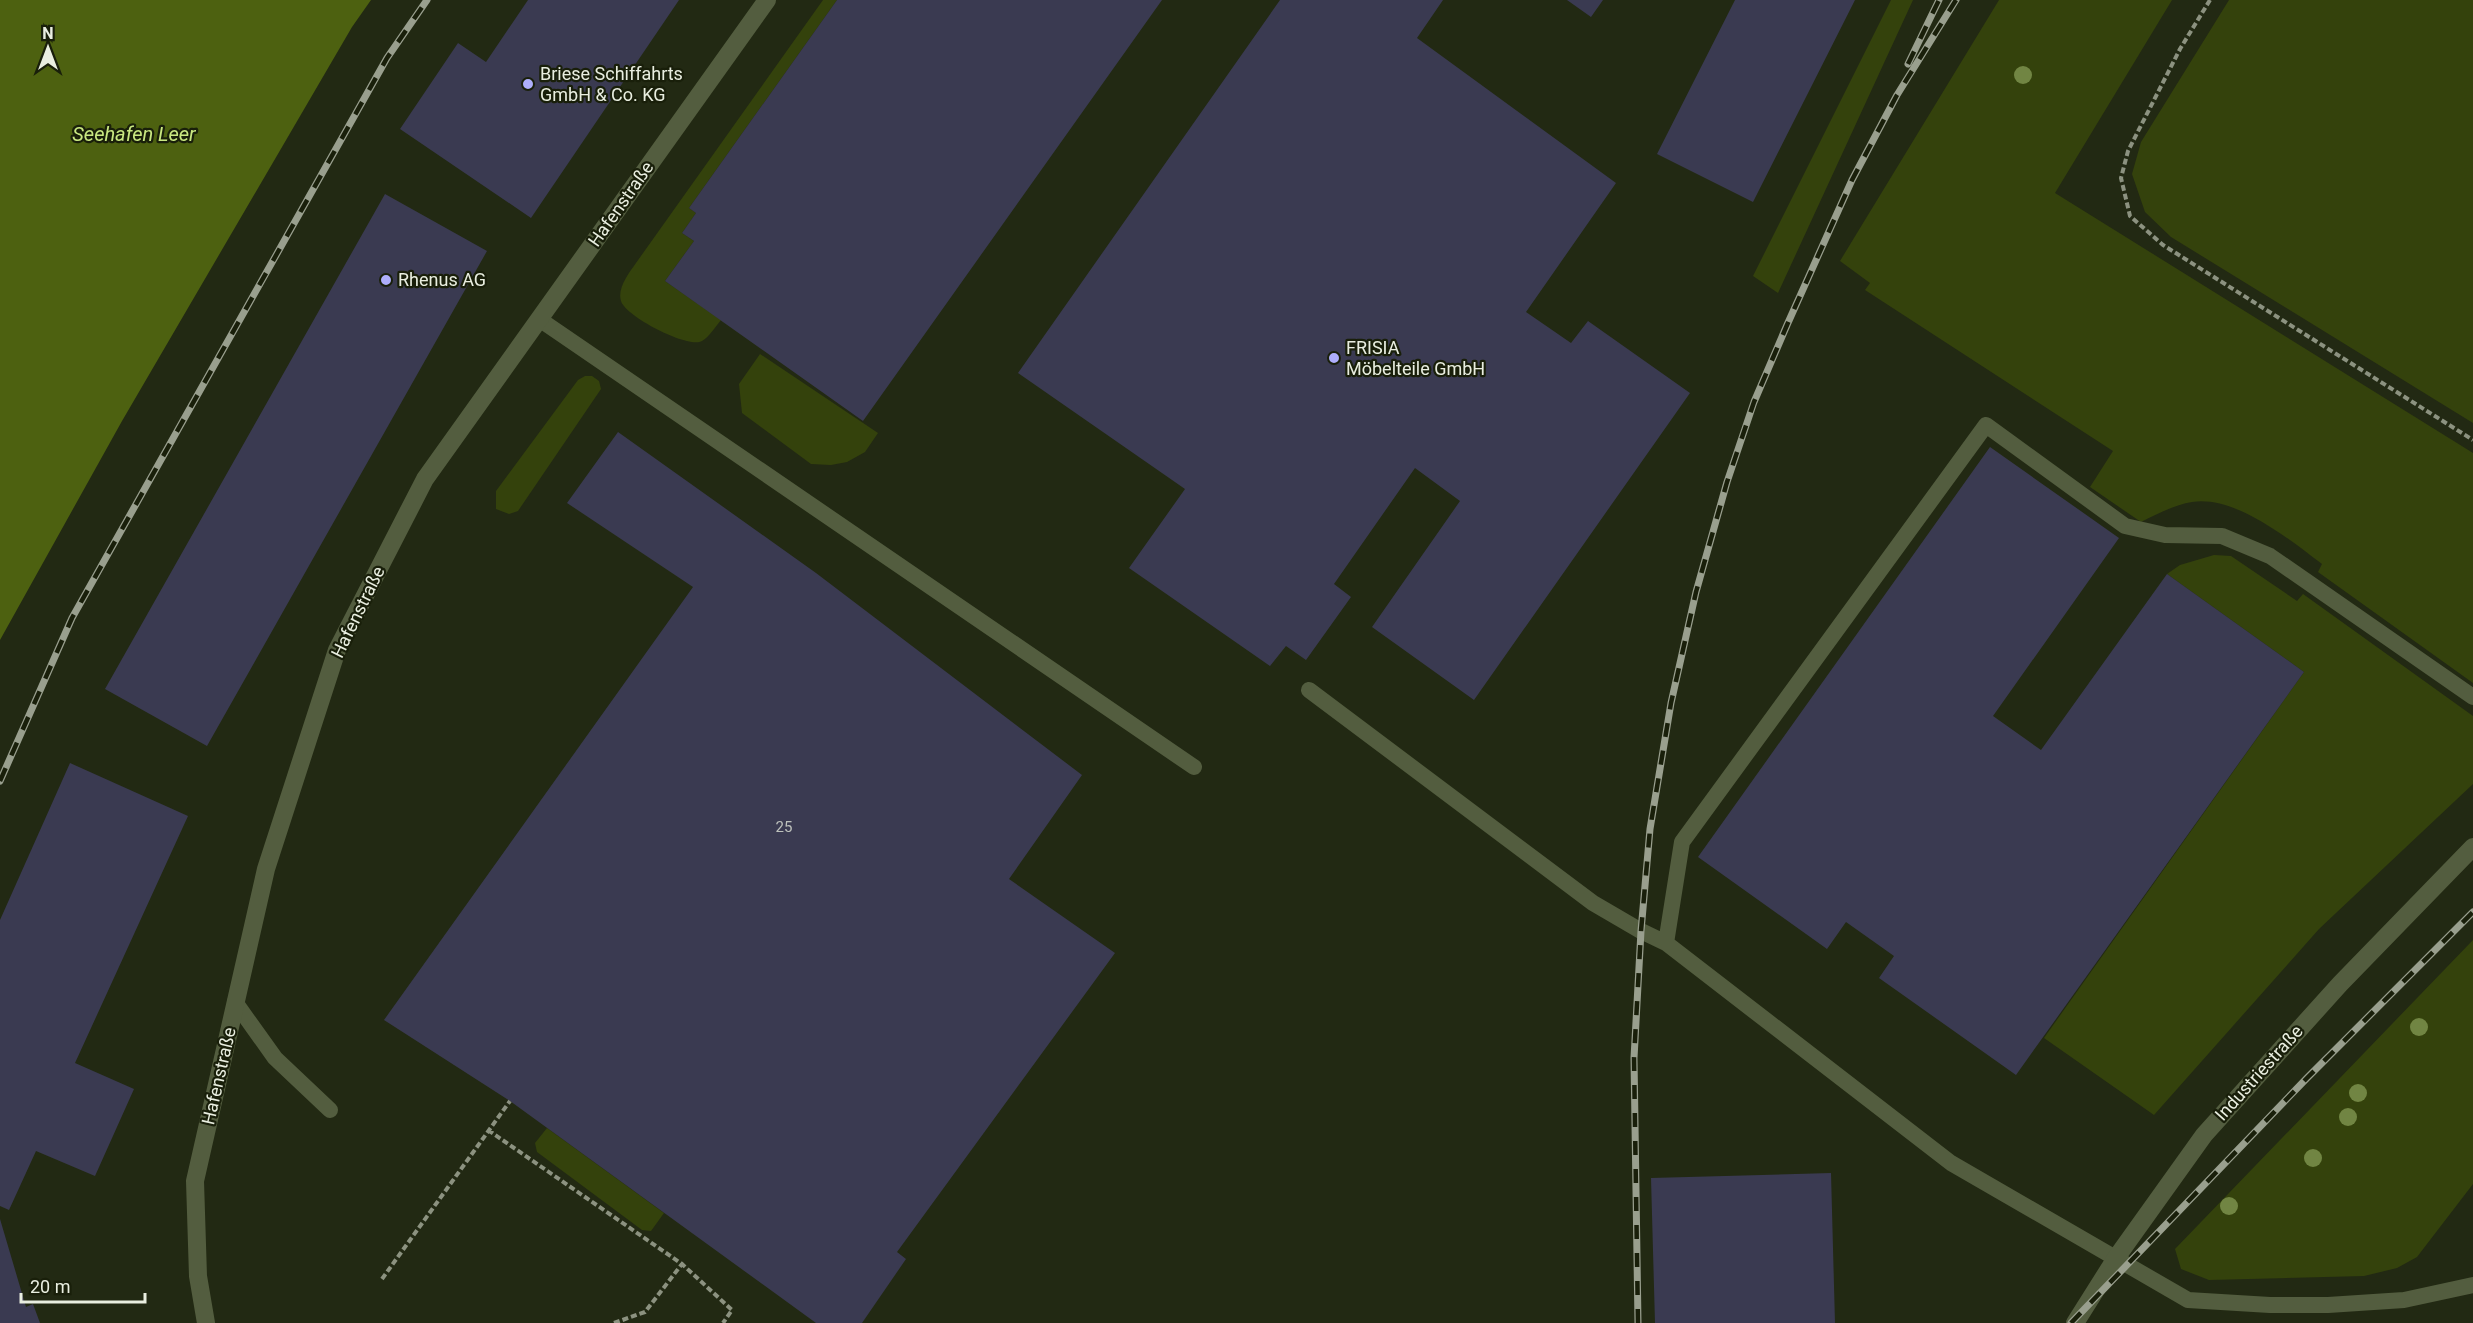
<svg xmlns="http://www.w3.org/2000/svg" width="2473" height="1323" viewBox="0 0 2473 1323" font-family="Roboto,sans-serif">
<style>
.green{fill:#34420c}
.water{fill:#4d6110}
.building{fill:#3a3a51}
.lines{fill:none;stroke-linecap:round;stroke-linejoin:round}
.path{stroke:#8c9280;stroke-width:4;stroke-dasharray:6 3;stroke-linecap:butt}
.service{stroke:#535d3f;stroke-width:16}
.minor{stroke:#535d3f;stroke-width:18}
.rail-casing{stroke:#999f8e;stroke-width:7}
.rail{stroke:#191f0a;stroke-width:4.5;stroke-dasharray:14;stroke-linecap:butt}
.tree{fill:#718543}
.poi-dot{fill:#aeaefb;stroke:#191f0a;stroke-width:2}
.labels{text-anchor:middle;stroke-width:4.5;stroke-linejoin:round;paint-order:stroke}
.number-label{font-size:15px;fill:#bdc1bc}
.poi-label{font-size:18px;fill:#e9eee0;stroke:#191f0a;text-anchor:start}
.street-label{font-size:18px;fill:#e9eee0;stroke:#191f0a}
.water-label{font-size:20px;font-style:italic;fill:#c9e881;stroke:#191f0a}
</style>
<rect width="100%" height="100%" fill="#222913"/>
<path class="green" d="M823,0H837L689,208L696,213L682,233L694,241L665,281L721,320C716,326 709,337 702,341C688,349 625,316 621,301C617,288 629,273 636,263Z
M1891,0H1913L1778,293L1753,276Z
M1999,0H2172L2055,193L2473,453V683L2318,572L2322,564C2290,540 2235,495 2192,502C2174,505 2157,514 2141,522L2090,487L2113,451L1865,290L1870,283L1840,261Z
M2229,0H2473V423L2171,237L2145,212L2132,174L2141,142Z
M760,354L878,433L865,452L847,462L831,465L811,464L742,413L739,384Z
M585,376H592L599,381L601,389L518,511L509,514L496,509V491L578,380Z
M2214,555L2231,556L2297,601L2303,594L2473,716V784L2319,929L2154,1115L2044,1038L2304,672L2167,574L2180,565Z
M2473,940V1184L2417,1257L2397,1268L2364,1276L2209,1280L2181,1269L2175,1249Z
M547,1128L664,1213L651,1231L642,1230L537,1152L535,1143Z"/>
<path class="water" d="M0,0H371L352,27L122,421L0,640Z"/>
<path class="building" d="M528,0H679L531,218L400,129L458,43L486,62Z
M837,0H1162L863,421L665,281L694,241L682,233L696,213L689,208Z
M1280,0H1443L1417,38L1616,183L1526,312L1571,343L1588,321L1690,393L1474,700L1372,627L1460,501L1415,468L1334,584L1351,597L1306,660L1286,646L1270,666L1129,568L1185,489L1018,373Z
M1567,0H1603L1591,17Z
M1735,0H1855L1753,202L1657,154Z
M385,194L487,251L207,746L105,689Z
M618,432L816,573L1082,775L1009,879L1115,953L897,1252L906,1259L862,1323H816L510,1101L384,1020L693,587L567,503Z
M1990,447L2119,538L1993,716L2041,750L2167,574L2304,672L2016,1075L1879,978L1894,956L1846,922L1827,949L1698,857Z
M70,763L188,816L75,1063L134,1089L95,1176L36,1151L9,1210L0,1206V920Z
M1831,1173L1835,1323H1655L1651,1178Z
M0,1219L26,1307L33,1304L40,1323H0Z"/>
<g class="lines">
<path class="path" d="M2210,0L2180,49L2128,151L2121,178L2130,216L2163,245L2473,440
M488,1130L682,1264L732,1310L723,1323
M382,1279L510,1101
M614,1323L645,1312L682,1264"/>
<path class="service" d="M539,319L1194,767
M1309,690L1593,903L1641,931L1666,943
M2473,697L2270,556L2222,536L2165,535L2125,526L1986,425L1682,842L1666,943L1951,1163L2188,1300L2270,1305H2328L2404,1300L2473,1285
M235,1002L275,1058L330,1110"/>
<path class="minor" d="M206,1323L198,1276L195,1181L266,869L337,650L425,479L767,0
M2075,1323L2116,1258L2204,1135L2340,984L2473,847"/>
<g class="rail-casing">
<path id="rail" d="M1908,64L1939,0
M0,781L72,618L387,58L427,0
M1638,1323L1634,1058L1641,931L1650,829L1671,703L1696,592L1727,482L1754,402L1787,325L1852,180L1897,95L1956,0
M2071,1323L2307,1078L2473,912"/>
</g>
<use href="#rail" class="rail"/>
</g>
<g class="tree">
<circle cx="2023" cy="75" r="9"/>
<circle cx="2419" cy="1027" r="9"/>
<circle cx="2358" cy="1093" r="9"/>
<circle cx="2348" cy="1117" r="9"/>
<circle cx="2313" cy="1158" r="9"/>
<circle cx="2229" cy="1206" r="9"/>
</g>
<g class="poi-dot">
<circle cx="528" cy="84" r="6"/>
<circle cx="386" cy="280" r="6"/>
<circle cx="1334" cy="358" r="6"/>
</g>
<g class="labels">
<g class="number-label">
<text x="784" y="832">25</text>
</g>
<g class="poi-label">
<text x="540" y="80">Briese Schiffahrts<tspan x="540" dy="21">GmbH &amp; Co. KG</tspan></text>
<text x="398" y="286">Rhenus AG</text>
<text x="1346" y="354">FRISIA<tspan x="1346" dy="21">Möbelteile GmbH</tspan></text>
</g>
<g class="street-label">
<text transform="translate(621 204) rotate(-55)" y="6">Hafenstraße</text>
<text transform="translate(358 612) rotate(-64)" y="6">Hafenstraße</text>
<text transform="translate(2259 1073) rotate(-48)" y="6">Industriestraße</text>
<text transform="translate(219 1076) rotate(-77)" y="6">Hafenstraße</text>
</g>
<g class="water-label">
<text x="134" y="141">Seehafen Leer</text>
</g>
</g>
<g transform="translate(48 48)" stroke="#191f0a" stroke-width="4.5" paint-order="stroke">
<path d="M0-4.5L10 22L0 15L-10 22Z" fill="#e9eee0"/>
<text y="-9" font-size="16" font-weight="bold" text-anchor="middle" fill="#e9eee0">N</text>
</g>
<path d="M21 1293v9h124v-9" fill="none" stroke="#e9eee0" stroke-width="3"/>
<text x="30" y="1293" font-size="18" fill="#e9eee0" stroke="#191f0a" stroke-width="4.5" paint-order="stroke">20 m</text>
</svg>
